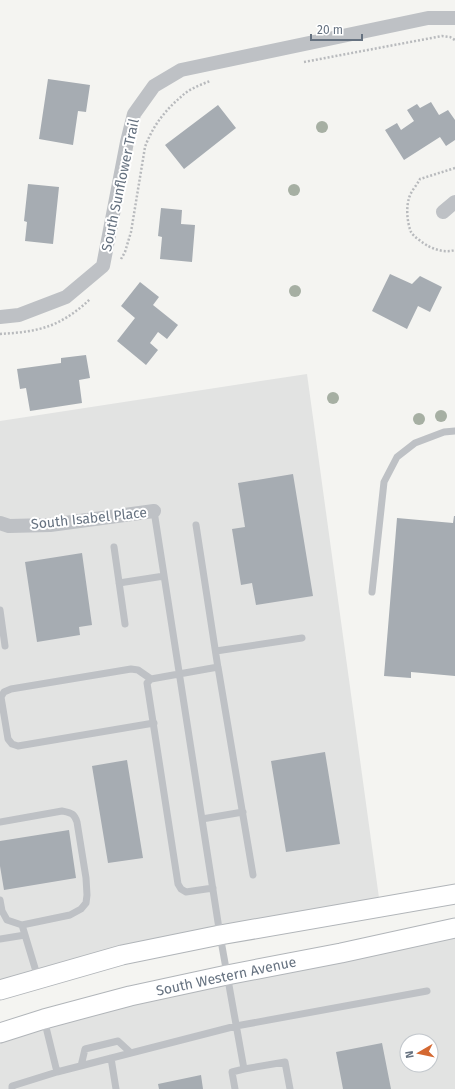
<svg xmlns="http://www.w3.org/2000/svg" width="455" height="1089" viewBox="0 0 455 1089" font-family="'Fira Sans',sans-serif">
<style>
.built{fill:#e2e3e2;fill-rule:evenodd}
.building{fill:#a6acb2}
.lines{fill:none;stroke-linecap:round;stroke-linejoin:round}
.secondary-casing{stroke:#b1b5b9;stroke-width:21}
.path{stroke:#b8babd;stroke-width:2.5;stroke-dasharray:2 2;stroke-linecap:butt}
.service{stroke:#bec1c5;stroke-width:7}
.minor{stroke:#bec1c5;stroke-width:14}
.secondary{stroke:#fff;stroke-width:19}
.tree{fill:#a6afa3}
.labels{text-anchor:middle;stroke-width:4;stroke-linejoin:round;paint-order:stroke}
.street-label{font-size:14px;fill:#667280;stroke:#fff}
</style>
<rect width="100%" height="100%" fill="#f4f4f1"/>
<path class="built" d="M307,374L379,898L0,987V421Z
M455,924V1089H0V1025L100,994L340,943ZM407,1041H431V1065H407Z"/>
<path class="building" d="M48,79L90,85L86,112L78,111L73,145L39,139Z
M431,102L439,115L448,110L455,120V140L446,146L440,137L404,160L385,130L397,123L401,130L414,121L407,110L417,104L420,108Z
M218,105L236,128L184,169L165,145Z
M28,184L59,187L53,244L25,241L27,222L24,221Z
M161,208L182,210L181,224L195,225L192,262L160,259L162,237L158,236Z
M390,274L412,284L420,276L442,287L430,312L418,306L407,329L372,311Z
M140,282L159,297L153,305L178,325L167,339L158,332L150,343L158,350L146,365L117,341L135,318L121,306Z
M86,355L90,378L79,380L82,403L30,411L26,388L20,389L17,369L61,363V358Z
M293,474L313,596L256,605L252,583L241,585L232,529L245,527L238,483Z
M454,516H455V676L411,672V678L384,676L397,518L453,523Z
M82,553L92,625L79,627L80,635L37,642L25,562Z
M325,752L340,844L286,852L271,761Z
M127,760L143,858L108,863L92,766Z
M69,830L76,878L4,890L0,866V841Z
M382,1043L391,1089H343L336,1052Z
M201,1075L203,1089H159L158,1084Z"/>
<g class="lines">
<g class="secondary-casing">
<path id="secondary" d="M0,990L122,955L220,935L455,894
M0,1033L44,1019L130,996L227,975L341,953L455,928"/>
</g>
<path class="path" d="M304,62L442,36L450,37L455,40
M455,168L420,179C417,185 411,191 409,198C406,208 407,222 411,232C414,237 423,243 428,246C436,250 446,253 455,250
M121,259L125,252L131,232L145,147C152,127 166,109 182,96C189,89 200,85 210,81
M0,334C15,333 31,332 46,327C62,322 78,311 90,299"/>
<path class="service" d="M154,511L220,935L244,1069L285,1062L290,1089
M196,525L218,668
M114,547L125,624
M119,583L164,576
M372,592L384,482L397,457L415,443L444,432L455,431
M0,610L5,646
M216,651L302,638
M151,679L138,670L131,669L11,689L4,692L1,697L8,739L12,744L18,746L154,723
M202,819L243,812
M0,822L62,811C71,813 74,813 77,822L86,878L87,895L86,903L81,909L70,915L22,925L7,920L2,911L0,900
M213,888L186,892L181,889L178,884L147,683L151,679L218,667L253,875
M22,925L38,978
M0,939L25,935
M44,1019L57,1072
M111,1058L116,1089
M81,1066L85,1049L118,1041L131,1053
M12,1089V1086L57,1072L236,1026L427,991
M235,1089L232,1072L244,1069"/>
<path class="minor" d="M443,212L455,202
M0,317L19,315L66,297L103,266L127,142L134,114L154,86L181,70L428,18H455
M0,523L9,526L50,525L154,511"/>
<use href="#secondary" class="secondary"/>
</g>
<g class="tree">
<circle cx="322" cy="127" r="6"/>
<circle cx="294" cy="190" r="6"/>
<circle cx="295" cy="291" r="6"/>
<circle cx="333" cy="398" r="6"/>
<circle cx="441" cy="416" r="6"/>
<circle cx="419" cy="419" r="6"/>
</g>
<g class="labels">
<g class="street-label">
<text transform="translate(120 185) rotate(-78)" y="5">South Sunflower Trail</text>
<text transform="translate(89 518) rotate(-6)" y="5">South Isabel Place</text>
<text transform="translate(226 976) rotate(-12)" y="5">South Western Avenue</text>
</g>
</g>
<g transform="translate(419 1053) rotate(261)"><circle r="19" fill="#ffffff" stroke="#c2c7cc"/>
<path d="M0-3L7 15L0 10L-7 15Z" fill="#d46831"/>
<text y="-6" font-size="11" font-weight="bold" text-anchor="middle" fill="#667280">N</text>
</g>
<path d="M311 34v6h51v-6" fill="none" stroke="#667280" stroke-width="2"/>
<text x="317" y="34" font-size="12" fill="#667280" stroke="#ffffff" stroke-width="3" paint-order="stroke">20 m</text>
</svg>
